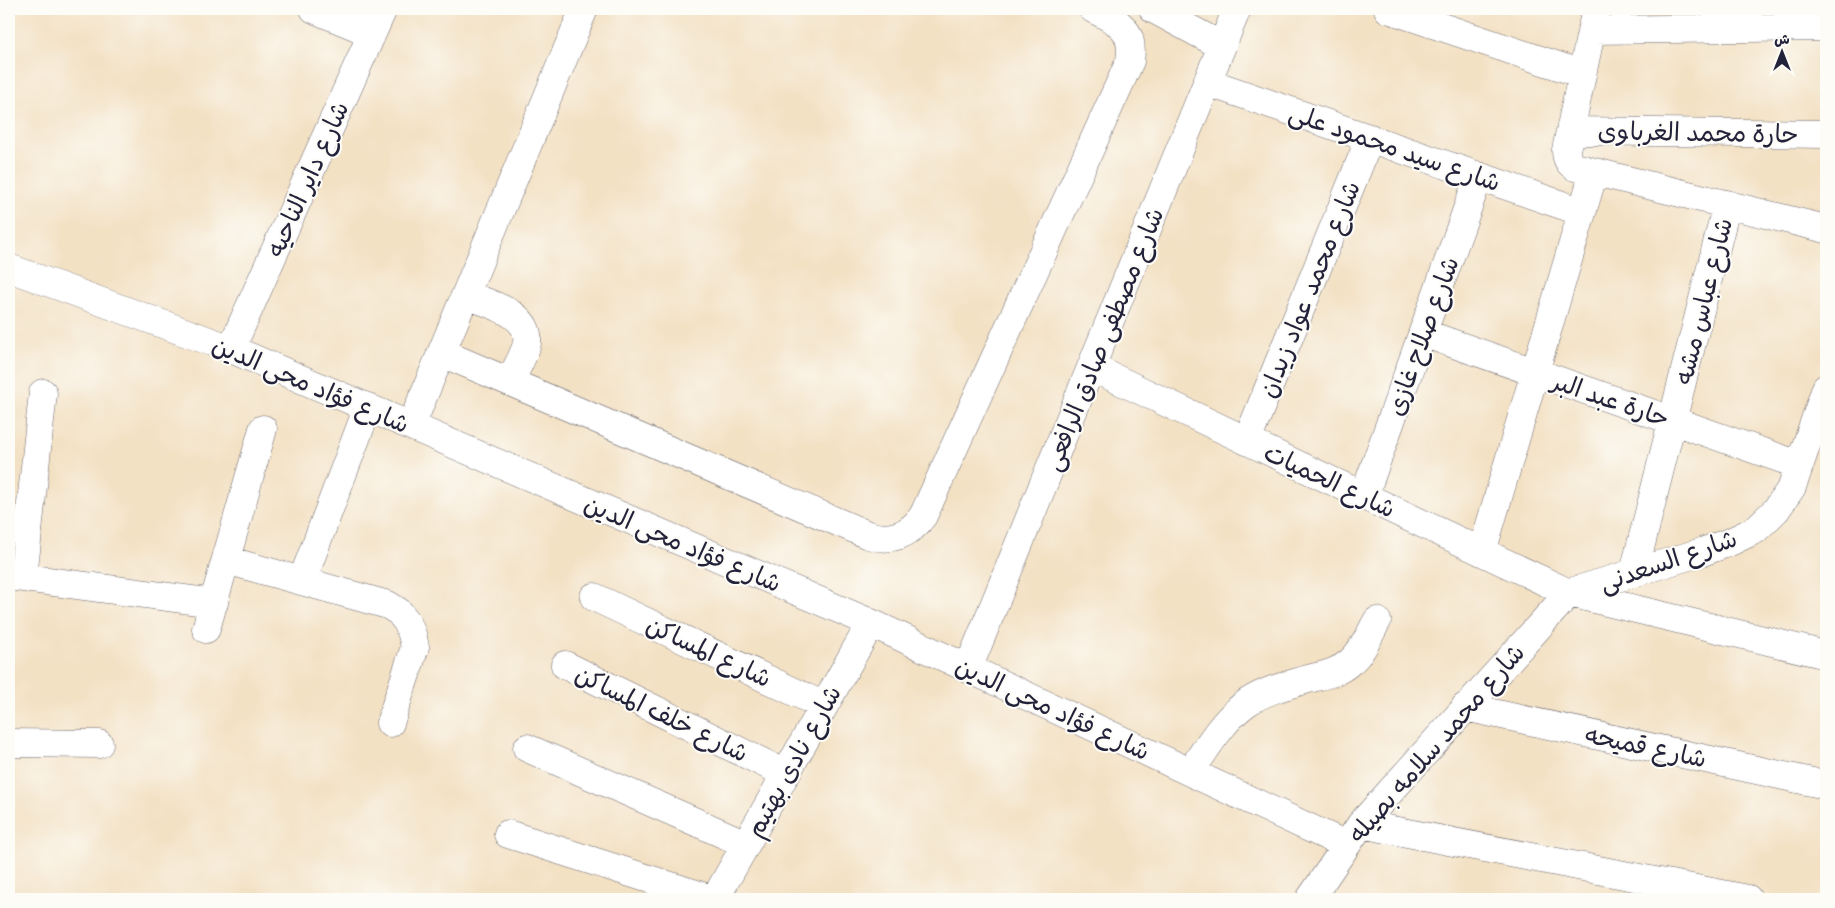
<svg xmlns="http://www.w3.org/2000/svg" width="1835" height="908" viewBox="0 0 1835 908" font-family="Caveat,'Playpen Sans Arabic',sans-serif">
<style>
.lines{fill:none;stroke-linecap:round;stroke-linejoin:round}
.minor-casing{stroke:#6b656b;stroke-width:29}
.minor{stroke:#fff;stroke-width:28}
.labels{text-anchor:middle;stroke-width:4;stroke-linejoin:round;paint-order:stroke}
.street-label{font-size:25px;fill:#22223b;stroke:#fdfcf7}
</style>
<rect width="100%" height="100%" fill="#fdfcf7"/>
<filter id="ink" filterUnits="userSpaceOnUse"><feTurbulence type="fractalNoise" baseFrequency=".02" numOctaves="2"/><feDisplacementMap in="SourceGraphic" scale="10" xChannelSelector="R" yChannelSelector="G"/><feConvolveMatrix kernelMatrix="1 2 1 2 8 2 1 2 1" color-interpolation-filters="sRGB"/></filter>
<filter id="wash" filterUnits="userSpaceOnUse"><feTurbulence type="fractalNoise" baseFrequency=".0096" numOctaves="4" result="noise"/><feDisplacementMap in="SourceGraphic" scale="20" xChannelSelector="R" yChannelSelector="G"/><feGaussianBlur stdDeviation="1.12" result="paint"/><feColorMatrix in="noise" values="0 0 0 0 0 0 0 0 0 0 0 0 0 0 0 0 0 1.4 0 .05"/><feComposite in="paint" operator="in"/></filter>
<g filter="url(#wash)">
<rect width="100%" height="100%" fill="#f3e1c4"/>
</g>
<g filter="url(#ink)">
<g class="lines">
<g class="minor-casing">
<path id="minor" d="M314,9L372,33
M1153,9L1222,46
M1388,9L1582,74
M1596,9L1566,150C1566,158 1568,163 1575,167L1826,229
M1592,30L1826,27
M1207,82L1582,212
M1570,131L1826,134
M9,268L231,349L871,623L1346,845
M466,295C487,303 536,314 526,347C522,359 515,370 510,382
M1423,333L1799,465
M231,349L383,9
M442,353L868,535C891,542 909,535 923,516L1130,61C1135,29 1119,22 1093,9
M1091,367L1569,593L1826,655
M411,426L584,9
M1247,441L1370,138
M1364,496L1479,176
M1482,552L1594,172
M226,560L388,605L399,612L407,622L412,634L415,647L390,723
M1634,572L1727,204
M9,576L214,603
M23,578L43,393
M302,581L368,407
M1571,592L1702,552L1730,542L1755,530L1776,510L1792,487L1826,388
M594,597L824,706
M206,629L263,429
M565,665L786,774
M968,669L1237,9
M1465,707L1826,785
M9,743L99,744
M527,748L746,844
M1190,772C1207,748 1223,719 1248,702C1266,690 1288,685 1308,679C1324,675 1338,673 1350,662C1363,652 1369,635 1377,621
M1361,824L1748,899
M508,834L712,899
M715,899L871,623
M1310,899L1361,824L1569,593"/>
</g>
<use href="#minor" class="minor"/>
</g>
</g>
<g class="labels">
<g class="street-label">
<text transform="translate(1698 132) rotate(1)" y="9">حارة محمد الغرباوى</text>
<text transform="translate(1395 147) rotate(19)" y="9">شارع سيد محمود على</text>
<text transform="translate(307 179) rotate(-66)" y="9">شارع داير الناحيه</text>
<text transform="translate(1309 289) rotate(-68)" y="9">شارع محمد عواد زيدان</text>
<text transform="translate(1703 301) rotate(-76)" y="9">شارع عباس مشه</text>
<text transform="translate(1422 336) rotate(-70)" y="9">شارع صلاح غازى</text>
<text transform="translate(1103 339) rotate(-68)" y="9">شارع مصطفى صادق الرافعى</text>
<text transform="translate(311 384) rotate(23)" y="9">شارع فؤاد محى الدين</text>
<text transform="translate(1611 399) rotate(19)" y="9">حارة عبد البر</text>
<text transform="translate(1330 480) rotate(25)" y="9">شارع الحميات</text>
<text transform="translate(683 543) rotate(23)" y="9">شارع فؤاد محى الدين</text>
<text transform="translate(1668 560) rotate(-19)" y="9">شارع السعدنى</text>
<text transform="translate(709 651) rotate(25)" y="9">شارع المساكن</text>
<text transform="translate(1053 708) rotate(25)" y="9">شارع فؤاد محى الدين</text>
<text transform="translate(662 713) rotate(26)" y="9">شارع خلف المساكن</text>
<text transform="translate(1436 743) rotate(-49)" y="9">شارع محمد سلامه بصيله</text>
<text transform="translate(1646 746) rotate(12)" y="9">شارع قميحه</text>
<text transform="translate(793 761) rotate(-61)" y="9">شارع نادى بهتيم</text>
</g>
</g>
<rect width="1835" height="908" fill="none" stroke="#fdfcf7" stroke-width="30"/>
<g transform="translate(1782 52)" stroke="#fdfcf7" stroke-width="4" paint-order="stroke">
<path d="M0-4L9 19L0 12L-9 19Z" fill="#22223b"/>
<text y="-8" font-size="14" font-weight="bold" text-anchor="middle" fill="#22223b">ش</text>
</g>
</svg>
